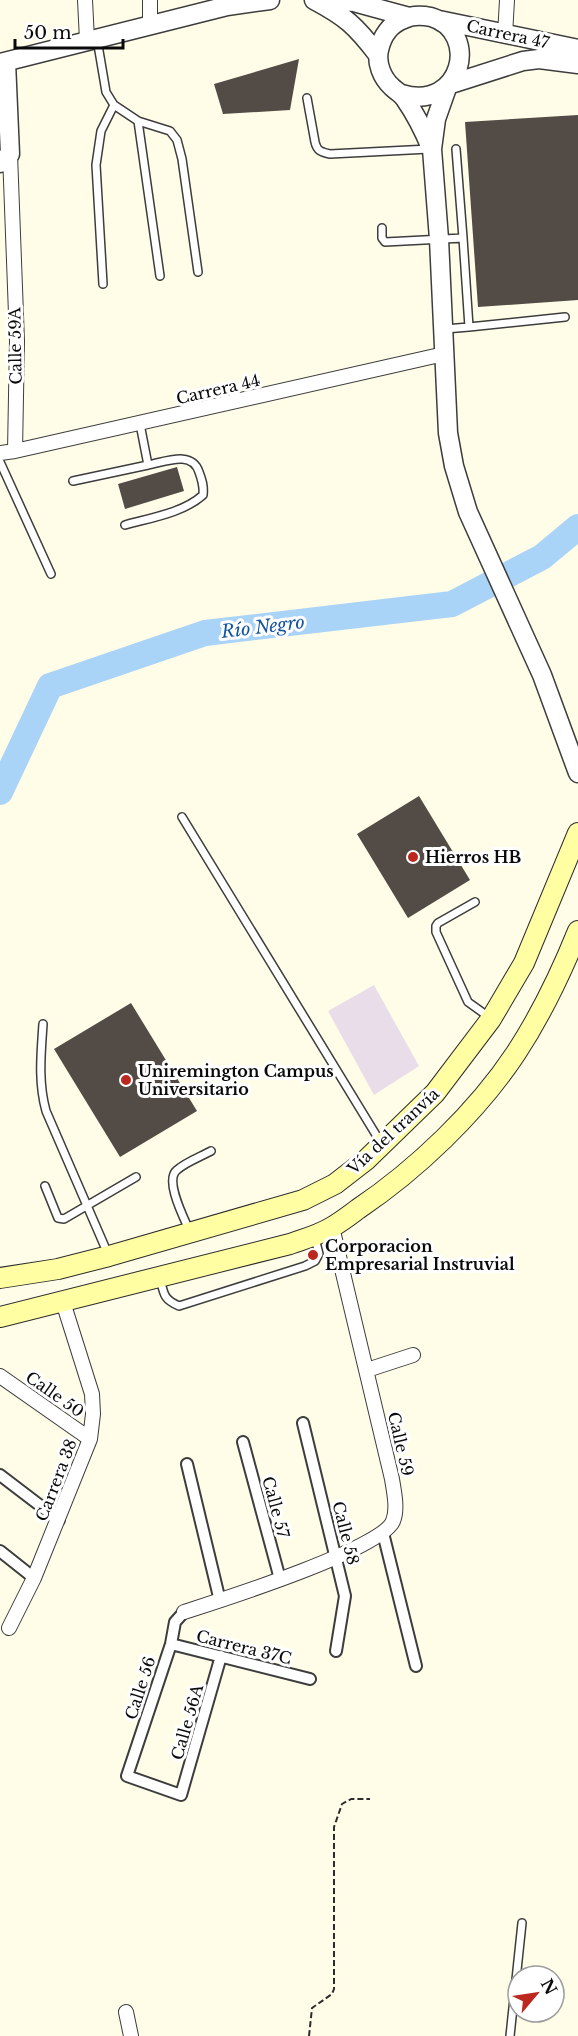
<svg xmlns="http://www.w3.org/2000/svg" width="578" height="2036" viewBox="0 0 578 2036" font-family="'Libre Baskerville',serif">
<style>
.industrial{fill:#eaddea}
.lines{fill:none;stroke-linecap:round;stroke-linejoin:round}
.river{stroke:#aad3f8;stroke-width:26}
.building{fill:#534c46}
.service-casing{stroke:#3d3d3d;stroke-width:10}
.pedestrian-casing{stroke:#3d3d3d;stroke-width:14}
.minor-casing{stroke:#3d3d3d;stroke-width:16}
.tertiary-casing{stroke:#3d3d3d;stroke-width:21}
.secondary-casing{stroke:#2c2c2c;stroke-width:22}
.path{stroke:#2c2c2c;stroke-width:2;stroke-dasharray:6 3;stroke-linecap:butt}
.service{stroke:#fff;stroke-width:7}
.pedestrian{stroke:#fff;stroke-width:10}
.minor{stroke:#fff;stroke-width:14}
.tertiary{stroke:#fff;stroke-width:18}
.secondary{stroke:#fffea2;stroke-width:20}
.poi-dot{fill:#bc271f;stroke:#fff;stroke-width:2}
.labels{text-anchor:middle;stroke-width:6;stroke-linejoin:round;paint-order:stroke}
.street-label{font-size:16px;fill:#0a0a0a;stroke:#fff}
.poi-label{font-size:16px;font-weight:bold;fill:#0a0a0a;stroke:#fff;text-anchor:start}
.water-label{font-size:18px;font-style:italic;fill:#11539d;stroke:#fff}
</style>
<rect width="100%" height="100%" fill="#fffde7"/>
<path class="industrial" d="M374,985L419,1066L374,1095L328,1011Z"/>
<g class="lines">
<path class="river" d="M0,792L50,686L205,633L452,604L542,557L578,527"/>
</g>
<path class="building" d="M299,59L290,110L223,114L214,84Z
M578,115V300L478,307L465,122Z
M177,467L184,491L125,509L118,484Z
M419,796L470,880L408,918L357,834Z
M131,1003L197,1111L120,1157L54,1049Z"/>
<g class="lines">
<g class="service-casing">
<path id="service" d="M97,39L106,92L114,105L138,121L170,131L177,140L182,159L198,272
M307,98L315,142C317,151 321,152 330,154L429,149
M138,121L160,276
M456,149L463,238
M382,228V238L385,242L463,238L469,327L445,329
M103,284L96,165L101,131L114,105
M469,327L565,317
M0,462L51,574
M73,481L148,465
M125,525C150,518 183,513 203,495C204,486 202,480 199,472C192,450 165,462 148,465L140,424
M182,817L381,1143
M475,902L438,923L436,926V932L468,1002L489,1017
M43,1024C41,1054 38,1082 46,1111L108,1254
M45,1186L58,1218L64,1219L136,1177
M190,1232C184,1218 164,1180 177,1170C186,1162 200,1157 211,1151
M160,1278C164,1294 163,1299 179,1306L305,1266L315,1261L319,1254L315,1238
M510,2036L522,1923"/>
</g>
<g class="pedestrian-casing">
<path id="pedestrian" d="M303,1423L345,1596L336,1651
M243,1442L280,1579
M187,1464L220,1601
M0,1475L59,1520
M383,1533L416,1666
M0,1551L34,1578
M184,1612L175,1622L171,1644L127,1776L181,1795L221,1656
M171,1644L310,1679"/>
</g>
<g class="minor-casing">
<path id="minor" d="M85,0L87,40
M150,25V0
M505,35L507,0
M10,154L17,341L15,451
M0,453L15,451L444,354
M367,1370L413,1355
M0,1376L90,1439
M184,1612C218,1601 383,1549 393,1521C398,1509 394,1492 392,1479L332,1227
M9,1628L34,1578L90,1439L93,1414L92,1394L63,1302
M126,2012L131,2036"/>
</g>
<g class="tertiary-casing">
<path id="tertiary" d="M314,0C346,17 356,26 378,55
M334,0L354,2L409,17
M439,20L578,49
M0,63L227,6L270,0
M578,64L539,59L523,61L448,85L436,119L432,149L439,239L448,433L454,466L468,512L542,675L578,773
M402,94C462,112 481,32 431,17C421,15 412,15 404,19C390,24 382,36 379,50C376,63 382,78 392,87C397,92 402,94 405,99C416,115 424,131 431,148
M0,163L10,154L6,62"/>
</g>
<g class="secondary-casing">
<path id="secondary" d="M0,1278L58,1269L109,1256L303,1200L335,1184L366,1160L435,1093L491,1019L524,963L578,833
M0,1317L290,1244C304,1239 319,1235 332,1227C341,1222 350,1215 358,1209C416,1170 477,1112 516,1053C541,1015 561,973 578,931"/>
</g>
<path class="path" d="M309,2036L312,2008L332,1994L334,1989V1827L342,1804L351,1799H370"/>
<use href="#service" class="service"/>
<use href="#pedestrian" class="pedestrian"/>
<use href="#minor" class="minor"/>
<use href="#tertiary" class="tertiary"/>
<use href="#secondary" class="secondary"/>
</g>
<g class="poi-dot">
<circle cx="413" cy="857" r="6"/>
<circle cx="126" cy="1080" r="6"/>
<circle cx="313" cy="1255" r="6"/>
</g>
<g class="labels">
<g class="street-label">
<text transform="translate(508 34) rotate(12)" y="6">Carrera 47</text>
<text transform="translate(15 346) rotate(-91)" y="6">Calle 59A</text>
<text transform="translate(218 389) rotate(-13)" y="6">Carrera 44</text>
<text transform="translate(393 1131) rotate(-43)" y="6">Vía del tranvía</text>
<text transform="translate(55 1394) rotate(35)" y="6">Calle 50</text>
<text transform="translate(401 1444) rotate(77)" y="6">Calle 59</text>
<text transform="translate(56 1480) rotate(-69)" y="6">Carrera 38</text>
<text transform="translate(276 1507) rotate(75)" y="6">Calle 57</text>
<text transform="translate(346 1533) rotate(76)" y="6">Calle 58</text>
<text transform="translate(244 1647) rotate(14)" y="6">Carrera 37C</text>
<text transform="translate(140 1688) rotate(-72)" y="6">Calle 56</text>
<text transform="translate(187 1722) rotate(-74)" y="6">Calle 56A</text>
</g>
<g class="poi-label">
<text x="425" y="863">Hierros HB</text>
<text x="138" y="1077">Uniremington Campus<tspan x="138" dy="18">Universitario</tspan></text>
<text x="325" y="1252">Corporacion<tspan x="325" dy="18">Empresarial Instruvial</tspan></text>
</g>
<g class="water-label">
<text transform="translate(263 627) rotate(-7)" y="6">Río Negro</text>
</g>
</g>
<g transform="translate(536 1994) rotate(61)"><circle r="28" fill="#ffffff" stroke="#9d9d9d" stroke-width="1.5"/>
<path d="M0-4.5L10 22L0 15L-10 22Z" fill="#bc271f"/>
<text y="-9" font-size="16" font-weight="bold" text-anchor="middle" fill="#0a0a0a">N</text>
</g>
<path d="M15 39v9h108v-9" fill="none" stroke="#0a0a0a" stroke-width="3"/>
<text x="24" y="39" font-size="18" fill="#0a0a0a" stroke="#ffffff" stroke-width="4.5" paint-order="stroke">50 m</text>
</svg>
